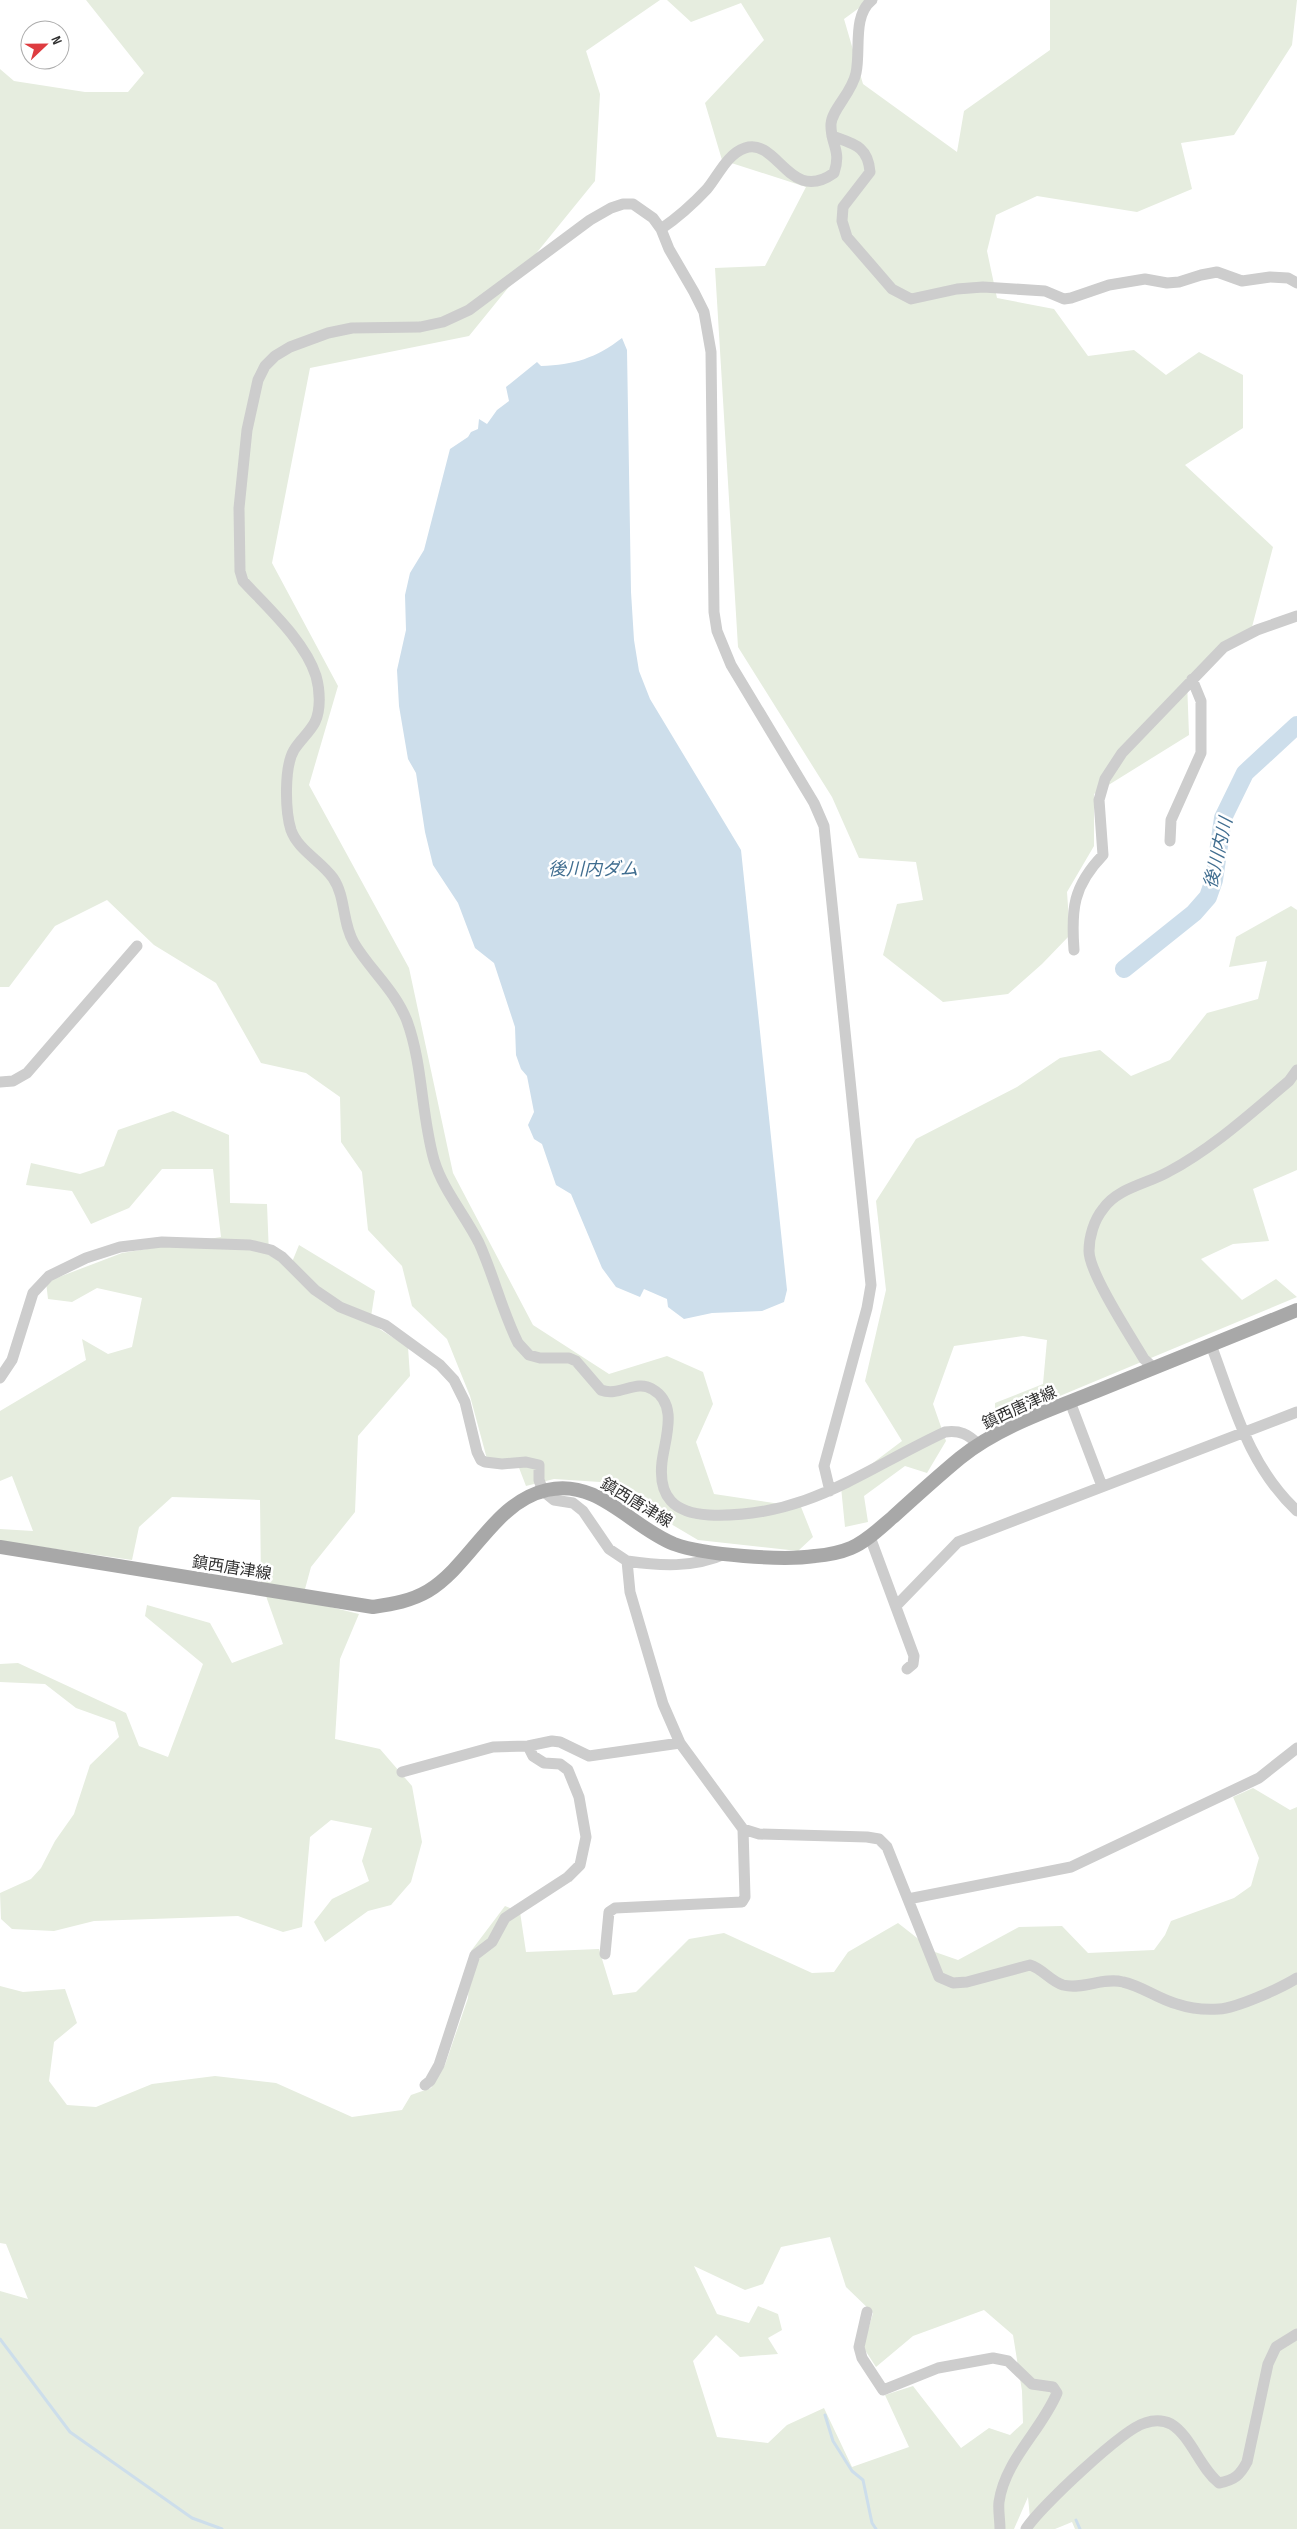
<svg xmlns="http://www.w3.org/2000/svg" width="1297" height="2529" viewBox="0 0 1297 2529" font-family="'Sofia Sans Condensed','Noto Sans JP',sans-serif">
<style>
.green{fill:#e6eddf;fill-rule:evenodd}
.water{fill:#cddeeb}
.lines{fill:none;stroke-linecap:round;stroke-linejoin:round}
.stream{stroke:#cddeeb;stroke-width:3}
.river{stroke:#cddeeb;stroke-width:18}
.minor{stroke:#cdcdcd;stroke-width:11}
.major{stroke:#a8a8a8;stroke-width:14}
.labels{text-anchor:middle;stroke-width:5;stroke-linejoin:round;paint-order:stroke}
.street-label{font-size:16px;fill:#303030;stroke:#fff}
.water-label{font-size:18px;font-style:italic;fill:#416e90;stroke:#fff}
</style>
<rect width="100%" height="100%" fill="#fff"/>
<path class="green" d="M86,0H660L586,51L600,94L595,181L469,336L310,368L272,563L338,686L309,785L409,968L453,1173L533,1325L609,1374L667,1356L703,1372L713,1404L696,1442L714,1494L801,1507L813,1537L798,1551L698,1540L600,1482L554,1479L526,1486L516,1460L487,1459L470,1396L447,1339L412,1306L402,1266L368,1230L362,1172L341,1142L340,1097L306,1073L261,1063L216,983L154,945L107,900L55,926L9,987H0V69L14,81L85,92H128L144,73Z
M667,0H870L844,19L863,84L957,152L964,111L1050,50V0H1297L1292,45L1234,135L1181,143L1192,189L1137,212L1037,196L996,215L987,251L997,298L1054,309L1088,356L1134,350L1166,375L1199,352L1243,375V428L1185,465L1273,547L1252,627L1187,681L1189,735L1094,794V846L1067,892L1070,935L1042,964L1008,994L943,1002L883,955L897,904L923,900L916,862L859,858L832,797L738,647L715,268L765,266L806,187L722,160L705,103L764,40L741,3L691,22Z
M1291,906L1297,910V1170L1253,1189L1269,1241L1233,1244L1201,1259L1242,1300L1276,1279L1297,1297L995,1423V1403L1043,1384L1047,1340L1023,1336L954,1346L933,1404L946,1441L927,1473L905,1466L864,1496L868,1522L845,1527L841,1487L902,1441L865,1381L886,1290L876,1201L916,1139L1017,1087L1060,1058L1100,1050L1131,1076L1170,1060L1207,1013L1258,999L1267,961L1229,967L1236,937Z
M173,1111L229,1135L230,1203L267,1204L269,1255L290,1267L299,1245L375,1291L370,1323L408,1347L410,1376L358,1436L355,1512L311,1567L302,1600L359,1614L340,1659L335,1739L380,1749L412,1786L422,1842L411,1882L391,1905L368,1911L325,1942L314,1922L332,1899L369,1881L362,1861L372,1828L331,1820L310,1837L302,1927L283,1932L238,1916L94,1921L54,1931L12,1929L1,1919L0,1893L31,1879L41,1868L55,1841L74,1814L90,1765L119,1737L115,1722L76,1708L45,1684L0,1682V1664L18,1663L126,1713L139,1746L168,1757L203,1664L145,1616L147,1605L210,1623L232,1663L283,1644L261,1582L260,1500L172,1497L139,1527L132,1560L0,1541V1529L33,1531L12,1476L0,1481V1411L86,1360L82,1339L108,1354L132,1347L142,1298L97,1288L72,1302L48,1299L46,1282L122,1253L221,1237L213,1169H162L129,1208L91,1224L72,1191L26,1185L31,1163L80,1174L104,1166L118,1130Z
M1253,1788L1290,1810L1297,1807V2529H1075L1072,2522L1055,2529H1031L1028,2497L1014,2529H0V2291L28,2299L6,2244L0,2243V1986L23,1992L65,1989L77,2023L54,2042L49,2081L67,2105L96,2107L152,2084L215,2076L276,2083L352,2117L402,2110L411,2095L431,2088L445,2065L468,1998L471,1951L505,1906L520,1912L526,1952L599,1949L613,1995L636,1992L689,1939L724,1933L812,1973L834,1972L848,1952L898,1923L935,1952L958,1960L1019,1927L1062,1926L1088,1953L1154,1950L1165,1935L1171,1921L1234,1898L1251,1886L1259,1858L1233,1797ZM830,2237L846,2287L873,2313L863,2347L876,2367L913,2336L984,2310L1013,2335L1022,2391L1023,2423L1010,2435L989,2428L961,2448L913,2386L885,2395L909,2447L852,2467L824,2408L787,2425L768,2443L717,2437L693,2361L716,2335L740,2357L778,2354L768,2338L782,2330L778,2314L758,2306L749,2323L717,2314L694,2266L745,2290L763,2284L781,2247Z"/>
<path class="water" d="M622,338L627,350L631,592L634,640L639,671L650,699L741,850L787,1290L784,1302L762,1311L712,1313L684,1319L668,1307L667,1299L644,1289L640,1297L616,1287L602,1268L571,1194L556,1185L542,1144L534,1139L528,1125L534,1112L527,1076L521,1069L516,1055L515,1027L494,963L475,948L458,903L433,865L425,832L416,773L408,759L399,706L397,670L406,630L405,595L410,573L424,550L450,449L468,437L471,432L478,429L479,419L487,424L497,410L509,401L506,387L537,362L541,366C574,365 596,358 622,338Z"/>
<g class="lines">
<path class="stream" d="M0,2339L70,2432L192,2518L222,2529
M825,2415L833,2441L852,2471L863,2480L872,2523L876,2529
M1076,2520L1080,2529"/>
<path class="river" d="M1124,969L1194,913L1208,897L1214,880L1223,818L1245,773L1297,725"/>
<path class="minor" d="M832,136C854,144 868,146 870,172L843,207L842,221L847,237L892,289L911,299L957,289L983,287L1045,291L1064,299L1071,298L1109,285L1145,279L1167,283L1179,282L1201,275L1217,272L1242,281L1270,277L1288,278L1297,283
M661,229C677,218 693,204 707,189C718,176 727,154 745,148C778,137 789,205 834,173C842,150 830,144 831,124C832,109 852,93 856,73C861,50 852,16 872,0
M1170,841L1171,820L1201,753V701L1192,679
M1074,950C1071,909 1073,886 1103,855L1099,800L1105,779L1122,753L1224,647L1257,630L1297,616
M0,1082L13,1081L27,1073L137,946
M1211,1345C1234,1406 1248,1465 1297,1511
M1154,1368L1144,1359C1131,1337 1089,1273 1089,1251C1089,1237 1094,1220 1103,1209C1117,1188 1147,1184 1168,1172C1213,1148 1251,1113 1289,1081L1297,1070
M0,1378L12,1360L33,1293L49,1276L86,1258L120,1247L162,1242L250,1245L271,1250L282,1257L315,1290L340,1307L385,1325L440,1365L454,1380L465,1402L477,1452L481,1460L485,1462L502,1464L526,1462L539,1465V1480L543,1491L554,1500L573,1503L583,1511L609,1549L627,1561L630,1592L663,1704L680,1743L743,1829L759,1834L867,1837L879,1839L887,1847L939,1977L953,1983L967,1982L1030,1965C1043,1969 1050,1981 1063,1985C1083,1990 1103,1977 1123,1982C1142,1986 1158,1999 1177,2004C1189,2008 1206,2010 1219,2009C1237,2008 1281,1988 1297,1978
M1072,1407L1102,1486
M830,1491L824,1466L867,1308L871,1285L824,826L814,803L731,665L717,631L714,612L711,352L704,312L694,292L669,249L661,229L653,218L633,204H623L611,208L590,220L469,310L443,322L420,327L352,328L328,333L290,347L275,356L265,366L258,380L247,430L239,508L240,571L243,581C267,607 305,641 316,676C320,690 321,709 315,722C310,732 300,740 294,750C284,767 285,811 291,830C298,850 321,861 333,878C346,897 342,923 354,943C370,970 395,990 407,1021C423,1065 421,1114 434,1160C443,1190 465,1215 479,1243C494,1276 502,1311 518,1343L529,1355L540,1358H569L576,1361L601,1390C619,1397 636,1379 652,1389C679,1404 665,1438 662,1462C658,1497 674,1513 709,1515C805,1519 863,1470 945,1432C960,1430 968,1434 979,1445
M870,1537L914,1656L913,1664L907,1669
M627,1561C660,1566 693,1568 725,1554
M896,1606L958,1542L1297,1412
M402,1772L493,1747L528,1746L552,1741L560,1742L589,1756L680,1743
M908,1899L1071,1867L1259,1778L1297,1748
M605,1954L609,1912L615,1908L742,1902L745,1897L743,1829
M425,2085L430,2081L439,2065L475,1955L492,1942L505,1918L568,1877L580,1865L586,1837L579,1797L568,1770L560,1764L544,1763L533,1756L528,1746
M867,2312L859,2347L862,2358L883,2390L938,2368L993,2358L1008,2361L1032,2384L1053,2387L1057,2393C1041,2431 1005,2460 999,2502C998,2510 1000,2520 1000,2529
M1026,2529C1039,2508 1123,2429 1145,2423C1154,2420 1163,2420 1171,2424C1191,2436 1200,2468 1219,2483C1235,2480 1240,2475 1247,2462L1268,2364L1276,2347L1297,2334"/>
<path class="major" d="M0,1547L373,1607C393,1604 411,1601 428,1591C472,1564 494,1502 547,1490C598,1478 631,1527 674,1544C704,1555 783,1561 815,1556C827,1555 839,1553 851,1548C867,1541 880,1528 893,1517C915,1497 937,1477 960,1458C1000,1426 1050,1410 1097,1391C1164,1364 1230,1337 1297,1310"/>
</g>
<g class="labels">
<g class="street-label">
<text transform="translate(1019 1407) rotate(-25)" y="6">鎮西唐津線</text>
<text transform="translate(637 1502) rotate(31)" y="6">鎮西唐津線</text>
<text transform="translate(232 1567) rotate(9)" y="6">鎮西唐津線</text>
</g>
<g class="water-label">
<text transform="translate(1218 853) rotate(-77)" y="6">後川内川</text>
<text x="593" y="875">後川内ダム</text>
</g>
</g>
<g transform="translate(45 45) rotate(68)"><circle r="24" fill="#ffffff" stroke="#acacac"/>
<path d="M0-4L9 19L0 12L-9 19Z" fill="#de3c40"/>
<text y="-8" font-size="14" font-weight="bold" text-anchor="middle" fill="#303030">N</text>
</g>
</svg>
